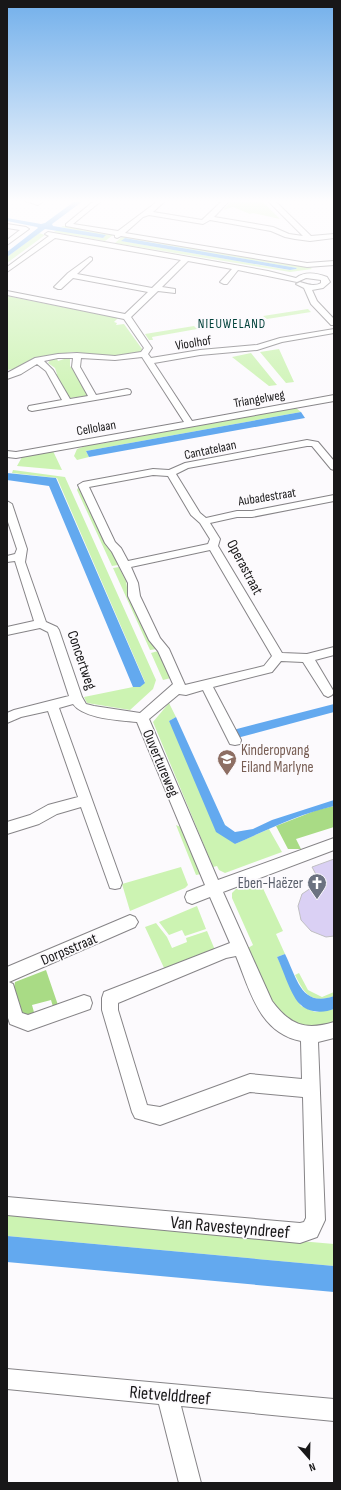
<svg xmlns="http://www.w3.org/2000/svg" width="341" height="1490" viewBox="0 0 341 1490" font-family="'Sofia Sans Condensed',sans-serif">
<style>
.green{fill:#ccf3b2;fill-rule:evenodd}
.forest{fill:#a9db85}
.water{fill:#63a9ef}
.building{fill:#dad0f4;stroke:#c0bfc2}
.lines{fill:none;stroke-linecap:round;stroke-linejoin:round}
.street-casing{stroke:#868487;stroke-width:2}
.street{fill:#fff;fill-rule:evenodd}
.labels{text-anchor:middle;stroke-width:3.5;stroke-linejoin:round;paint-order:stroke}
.far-neighbourhood-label{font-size:13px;letter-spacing:1px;fill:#02423b;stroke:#fcfafd}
.far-street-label{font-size:13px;fill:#181718;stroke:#fcfafd}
.street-label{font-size:15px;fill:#181718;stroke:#fcfafd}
.education-label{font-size:15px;fill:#785e54;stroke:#fcfafd;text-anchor:start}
.worship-label{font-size:15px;fill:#5b616d;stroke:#fcfafd;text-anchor:end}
.near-street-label{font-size:18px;fill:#181718;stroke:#fcfafd}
</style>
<rect width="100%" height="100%" fill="#fcfafd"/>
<path class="green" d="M232,201H262L280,219L253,213L250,214L233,207L223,210Z
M63,226L112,234L113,235L105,241L54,232L57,230L103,238L105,236L61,227Z
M39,233L45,235L7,263V257Z
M123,236L295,264L309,267L312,269L290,272L115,243ZM125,238L297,268L296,269L289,270L122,241Z
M7,296L118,318L114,322L117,323L116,325L124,324L145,353L121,357L73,352L33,358L20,368L7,370Z
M308,309L311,312L267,319L263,316Z
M194,326L197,329L152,337L153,340H149L145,334Z
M279,349L294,382L286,383L260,352Z
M251,353L277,385L269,386L232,357Z
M67,358L70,359V366L74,371H76L87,395V396L69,398L55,374H57L55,368L48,363L50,360L57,359L58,361Z
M296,408L301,412L86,451L89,457L77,460L74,456L77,449L91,444H99Z
M53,451L62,470L17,466L22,457Z
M13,470L65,477L156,680L153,689L130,710L87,703L84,697L133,687H139L145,682L57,478L12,473Z
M78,488H80L107,547L112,551L118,565L112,566L77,490Z
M119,567L126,581L128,593L151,643L157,649L150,650L113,568Z
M158,651L171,678L163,680L151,653Z
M169,703L176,717L169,721L235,844L269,829L282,852L225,873L219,870L217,866L213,867L153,722Z
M176,825L183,828L201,874L196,875Z
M181,867L188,885L185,888L130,911L122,884Z
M257,881L260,882L283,931L276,934L285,954L277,957L301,1006L315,1012L334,1009V1021C328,1023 322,1026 316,1027C274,1029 261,979 248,948L253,945L232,898V893L236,889Z
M197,906L206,929L185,936L182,930L169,935L159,922Z
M156,923L167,937L172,948L187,942L186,938L207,931L215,950L165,970L145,927Z
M299,973L308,990L322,997L334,992V996C311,1004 305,995 295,975Z
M7,1215L334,1244V1266L7,1236Z"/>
<path class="forest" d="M334,806V827L296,839L301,849H288L276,826L317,810Z
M46,970L59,1008L54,1010L51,1000L32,1005L35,1016H24C15,1008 12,994 15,982Z"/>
<path class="water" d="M75,201H83L52,224L53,226L106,235L103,238L45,229L7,257V252L38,228L37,227L7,221V218L41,224L45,223Z
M125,238L297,268L296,269L290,270L121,241Z
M301,412L305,418L89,457L86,451Z
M7,473L56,478L145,683L140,687H133L49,486L7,480Z
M334,704V712L237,738L233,730Z
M176,717L225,825L235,832L253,829L272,820L334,800V806C299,814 267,830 235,844L216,832L169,721Z
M285,954C297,978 301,1008 334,996V1009C324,1013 309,1013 301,1005C291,997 283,969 277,957Z
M7,1236L334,1266V1292L7,1262Z"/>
<path class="building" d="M334,859V936L326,937L311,931L301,920L298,906L302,894L320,882L312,867Z"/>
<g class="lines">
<g class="street-casing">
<path id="street" d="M26,201H43L38,205Z
M94,201H101L73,224L118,231L158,201H165L153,212L202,220L222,201H229L214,217L273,227L289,234L303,236L268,201H275L311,236L334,234V238L310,241L295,239L285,237L271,231L210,220L203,224L149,215L143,217L125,233L307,263L334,261V265L307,267L121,236L117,238L115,237V235L66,226V224Z
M7,224L26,227L29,229L7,245V240L20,230L7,228Z
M48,232L268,271L296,278C305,271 316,273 327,277L330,282L323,288L312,290L317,301L334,319V325H331L311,304L304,288L296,284L300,282C307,284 314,287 321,283V280L306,278L297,282L238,270L227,284H224L220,282L232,269L188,261L162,287L175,289V293L158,291L131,317L152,348L148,354L151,358L200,350L257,345L280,338L334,329V333L282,342L257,350L200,355L154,363L192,421L334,395V401L16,458L7,457V451L16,452L184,422L142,357L115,360L81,358L80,367L96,395L127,389L130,390L131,392L130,394L32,411L29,410L28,408L29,406L62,400L46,371L37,364L21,374L7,379V373L35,358L58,354L77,353L115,356L141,352L144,348L124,319L7,295V291L125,314L148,292L73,278L61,289H58L54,287L68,273L90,257L92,258V260L77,274L152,288L181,260L55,238L7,272V267L49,236L45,234ZM58,358H73L72,367L88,396L70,399L53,370L44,361Z
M307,440L318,442L334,461V470L331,469L312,446H307L188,468L176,474L200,513L206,518L237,511H252L334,495V501L252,517H237L210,523L220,539L218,546L282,653L307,654L334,647V655L315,660L334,692L332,695L328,697L324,695L303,662L281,661L272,672L213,687L241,740L240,744L235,745L230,744L203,690L186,695L179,694L149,719L218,880L334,838V850L223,892L272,1001C290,1025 305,1031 334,1022V1038L318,1042L325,1220L317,1237L300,1243L7,1215V1197L300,1223L304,1222L306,1218L303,1097L250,1092L160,1125L135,1118L132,1112L102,1010V998L104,992L230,943L210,897L192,904L187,902L185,897L187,892L205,885L137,722C119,720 84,719 73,704L59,708L122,883L120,888L115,889L110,888L81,807L57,814L39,824L7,834V822L30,815L48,805L78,797L48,711L21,717L7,723V713L14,710L69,696L48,632L40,628L7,635V627L34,621L15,561L7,562V556L15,554L17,549L7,519V501L12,504L27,549L25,562L46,622L57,627L59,630L82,697L86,704L94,706L140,713L173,684L158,651L149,640L128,596V583L112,552L105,543L78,485L83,482L153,469L169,470L185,463ZM153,475L168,476L191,515L200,523L210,539L208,544L128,561L121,548L115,542L89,487ZM210,550L272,656L264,666L185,685L169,649L160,638L140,596L138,583L131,567ZM236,956C250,990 259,1033 301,1041L302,1079L250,1074L160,1107L147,1105L118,1010V1003L226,958Z
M130,915L135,917L138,922L135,927L9,982L13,984L22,1013L28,1015L84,995L90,997L92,1003L90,1009L28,1031L10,1024L7,1015V967Z
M7,1369L334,1399V1421L181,1406L201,1483H179L159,1404L7,1389Z"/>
</g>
<use href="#street" class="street"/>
</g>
<linearGradient id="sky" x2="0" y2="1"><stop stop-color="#73b0eb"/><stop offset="0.49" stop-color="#fefdfe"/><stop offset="1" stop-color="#fefdfe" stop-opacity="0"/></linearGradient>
<rect width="341" height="410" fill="url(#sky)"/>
<defs>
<g id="school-pin" transform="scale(1)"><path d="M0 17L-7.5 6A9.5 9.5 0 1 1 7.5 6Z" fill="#8d6e63" stroke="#fcfafd"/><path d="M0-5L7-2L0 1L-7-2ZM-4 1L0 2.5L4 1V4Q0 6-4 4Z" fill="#fff"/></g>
<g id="church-pin" transform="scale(1)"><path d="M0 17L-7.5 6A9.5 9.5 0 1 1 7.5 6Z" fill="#6b7280" stroke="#fcfafd"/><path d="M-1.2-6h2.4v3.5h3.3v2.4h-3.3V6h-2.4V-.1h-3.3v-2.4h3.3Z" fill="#fff"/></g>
</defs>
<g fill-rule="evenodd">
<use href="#school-pin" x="227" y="759"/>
<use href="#church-pin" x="317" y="883"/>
</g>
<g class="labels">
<g class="far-neighbourhood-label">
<text x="232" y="328">NIEUWELAND</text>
</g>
<g class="far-street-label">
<text transform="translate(193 342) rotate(-9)" y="5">Vioolhof</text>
<text transform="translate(259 398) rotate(-10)" y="5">Triangelweg</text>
<text transform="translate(96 427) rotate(-10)" y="5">Cellolaan</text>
<text transform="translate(210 449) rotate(-12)" y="5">Cantatelaan</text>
<text transform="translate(267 496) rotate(-9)" y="5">Aubadestraat</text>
</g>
<g class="street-label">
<text transform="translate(245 567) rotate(62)" y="5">Operastraat</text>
<text transform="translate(82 660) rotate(71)" y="5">Concertweg</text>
<text transform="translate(161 763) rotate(67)" y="5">Ouvertureweg</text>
<text transform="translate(69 949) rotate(-23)" y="5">Dorpsstraat</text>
</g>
<g class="education-label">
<text x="241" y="755">Kinderopvang<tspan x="241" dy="17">Eiland Marlyne</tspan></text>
</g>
<g class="worship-label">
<text x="303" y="888">Eben-Haëzer</text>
</g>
<g class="near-street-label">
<text transform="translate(230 1227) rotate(5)" y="6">Van Ravesteyndreef</text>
<text transform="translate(170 1395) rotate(5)" y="6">Rietvelddreef</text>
</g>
</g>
<rect width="341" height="1490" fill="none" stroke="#181718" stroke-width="16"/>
<g transform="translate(309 1458) rotate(160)" stroke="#fcfafd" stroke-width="3" paint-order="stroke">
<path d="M0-3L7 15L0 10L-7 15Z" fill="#181718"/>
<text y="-6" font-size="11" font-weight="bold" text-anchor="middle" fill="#181718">N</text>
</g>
</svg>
